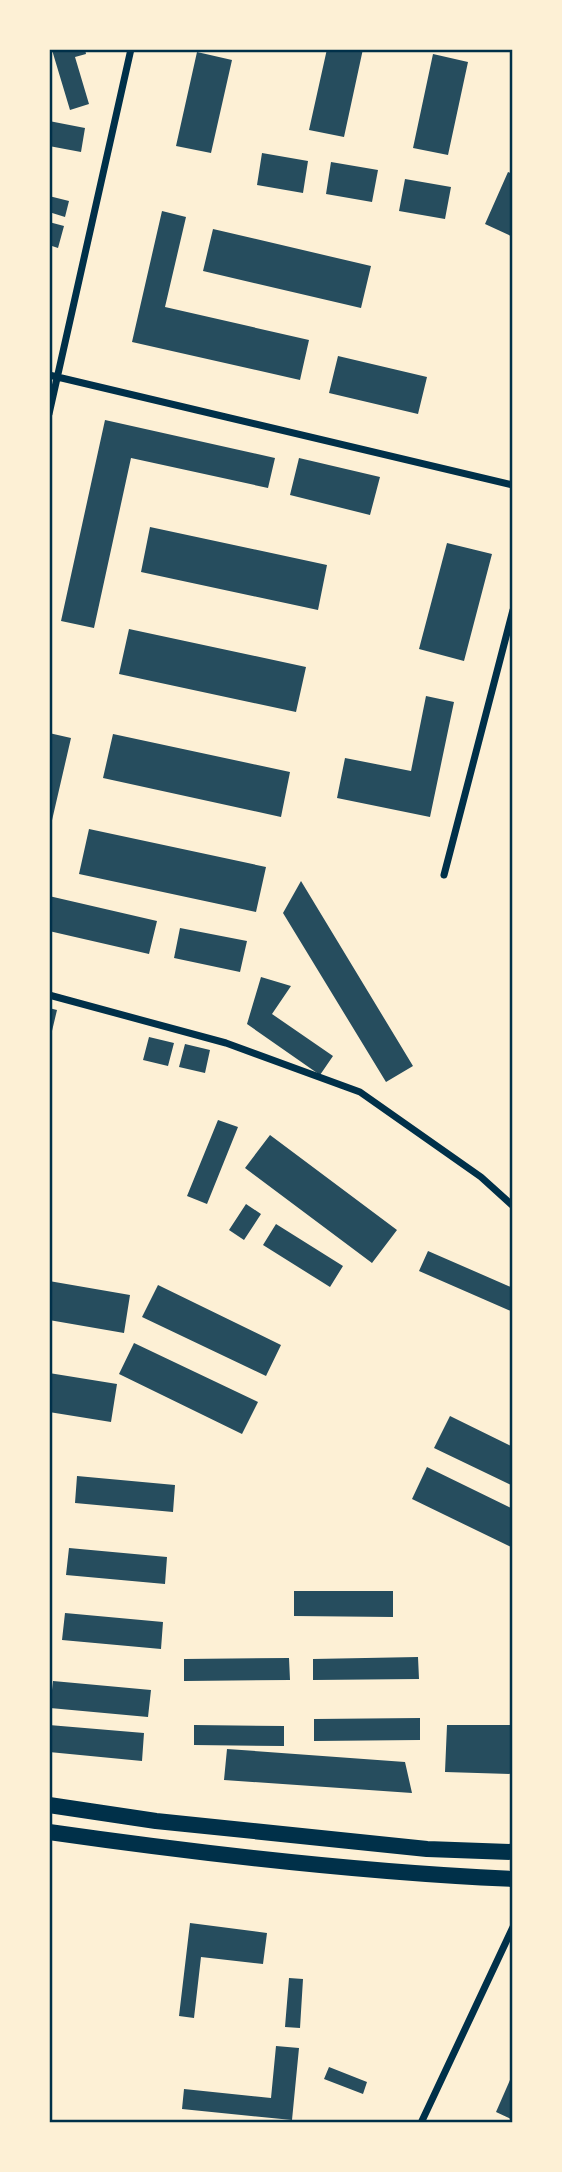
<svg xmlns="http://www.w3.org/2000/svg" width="562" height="2172" viewBox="0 0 562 2172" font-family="'DejaVu Sans',sans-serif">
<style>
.building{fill:#264d5e}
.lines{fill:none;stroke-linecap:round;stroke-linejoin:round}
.minor{stroke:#003049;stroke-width:7}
.primary{stroke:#003049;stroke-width:16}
.neatline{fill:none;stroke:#003049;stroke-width:2.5}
</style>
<rect width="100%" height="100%" fill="#fdf0d5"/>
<path class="building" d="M85,49L86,54L75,57L89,104L70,110L52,50Z
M327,49H363L344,137L309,130Z
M197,52L232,60L211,153L176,146Z
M433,54L468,62L448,155L413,148Z
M49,121L85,128L81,152L49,146Z
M262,153L308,161L303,193L257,185Z
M331,162L378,170L372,202L326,194Z
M508,172L513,174V237L485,224Z
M405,179L451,187L445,219L399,211Z
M49,196L69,201L65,217L49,212Z
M162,211L186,217L165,307L309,340L300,380L132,342Z
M49,222L64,226L58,248L49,245Z
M213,229L371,266L361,308L203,271Z
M338,356L427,377L418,414L329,393Z
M105,420L275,458L268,488L131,458L94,628L61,621Z
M299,458L380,477L370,515L290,495Z
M150,527L327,565L318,610L141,572Z
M447,543L492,554L464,661L419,649Z
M129,629L306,667L296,712L119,674Z
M426,696L454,702L430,817L337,798L345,758L411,771Z
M49,733L71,738L50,829H49Z
M113,734L290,772L281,817L103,778Z
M89,829L266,867L256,912L79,874Z
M301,881L413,1066L386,1082L283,913Z
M49,896L157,921L149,954L49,931Z
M180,928L247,941L240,972L174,958Z
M261,977L291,986L272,1014L333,1056L320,1075L247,1024Z
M49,1008L57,1010L52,1031L49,1030Z
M149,1037L174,1043L168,1066L143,1060Z
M185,1044L210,1050L205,1073L179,1067Z
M218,1120L238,1127L207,1204L187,1196Z
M270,1135L397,1230L372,1263L245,1168Z
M246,1204L261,1214L244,1240L229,1230Z
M276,1224L343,1266L330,1287L263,1245Z
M428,1251L513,1288V1312L419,1271Z
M49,1281L130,1295L124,1333L49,1320Z
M158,1285L281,1345L266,1376L142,1317Z
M134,1343L258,1402L242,1434L119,1374Z
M49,1373L117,1384L111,1422L49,1412Z
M450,1416L513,1447V1486L434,1448Z
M427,1467L513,1509V1548L412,1499Z
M77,1476L175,1485L173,1512L75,1503Z
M69,1548L167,1557L165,1584L66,1575Z
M294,1591H393V1617L294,1616Z
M65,1613L163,1622L161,1649L62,1640Z
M418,1657L419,1679L313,1680V1659Z
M289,1658L290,1680L184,1681V1659Z
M53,1681L151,1690L148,1717L50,1708Z
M420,1718V1740L314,1741V1719Z
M49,1725L144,1733L142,1761L49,1752Z
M194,1725L284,1726V1746L194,1745Z
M447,1725H513V1774L445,1772Z
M227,1749L405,1762L412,1793L224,1780Z
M190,1923L267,1933L263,1964L201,1957L194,2018L179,2016Z
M289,1978L303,1979L300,2028L285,2027Z
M276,2046L299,2048L292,2120L182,2109L184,2089L271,2098Z
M329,2067L367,2082L363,2094L324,2079Z
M513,2073V2120L496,2112Z"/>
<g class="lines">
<path class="minor" d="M49,375L513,485
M49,414L131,49
M444,875L513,610
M49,995L226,1043L360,1092L481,1177L513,1206
M421,2123L513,1927"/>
<path class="primary" d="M49,1805L156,1821L427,1849L513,1852
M49,1832C203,1854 358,1872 513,1879"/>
</g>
<rect width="562" height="2172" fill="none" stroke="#fdf0d5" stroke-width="102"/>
<rect x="51" y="51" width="460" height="2070" class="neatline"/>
</svg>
